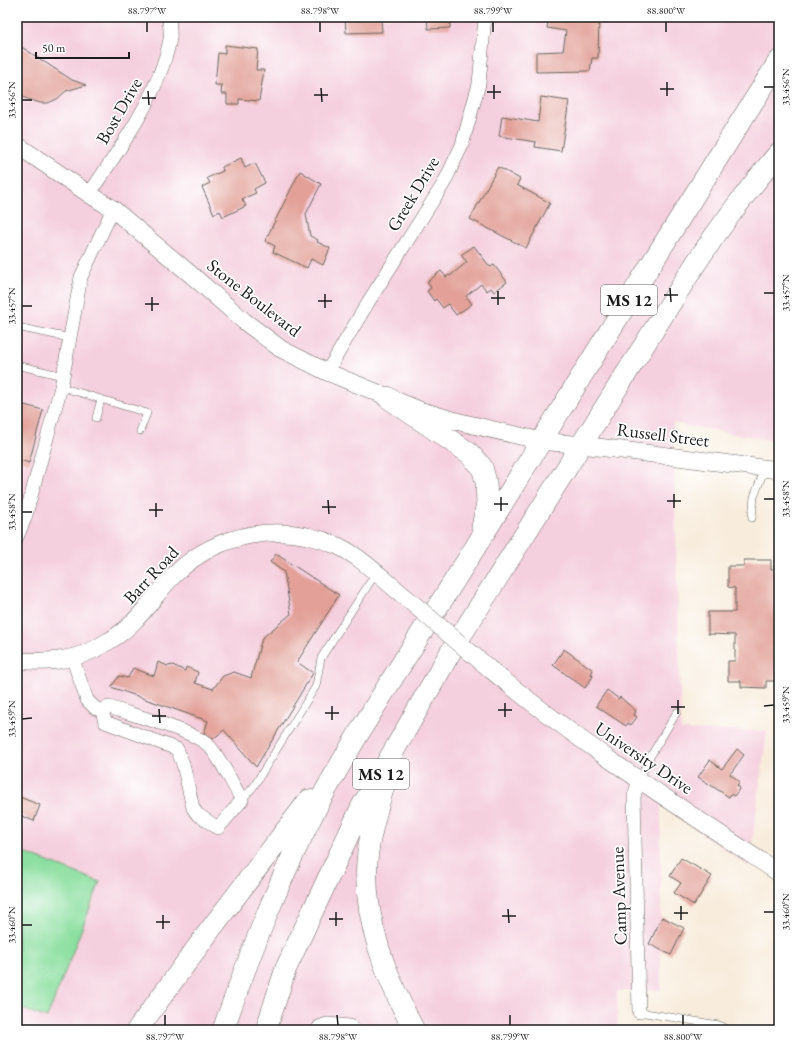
<svg xmlns="http://www.w3.org/2000/svg" width="796" height="1047" viewBox="0 0 796 1047" font-family="'EB Garamond',serif">
<style>
.built{fill:#f4cfdd}
.garden{fill:#8cdfa0;stroke:#547e5e}
.building{fill:#e2a098}
.lines{fill:none;stroke-linecap:round;stroke-linejoin:round}
.service-casing{stroke:#69655f;stroke-width:8}
.minor-casing{stroke:#69655f;stroke-width:14}
.tertiary-casing{stroke:#69655f;stroke-width:18}
.primary-casing{stroke:#69655f;stroke-width:22}
.service{stroke:#fff;stroke-width:7}
.minor{stroke:#fff;stroke-width:13}
.tertiary{stroke:#fff;stroke-width:17}
.primary{stroke:#fff;stroke-width:21}
.tertiary-bridge-casing{stroke:#69655f;stroke-width:18;stroke-linecap:butt}
.tertiary-bridge{stroke:#fff;stroke-width:17}
.ticks{fill:none;stroke:#1c1c1c;stroke-width:1.5}
.labels{text-anchor:middle;stroke-width:3.5;stroke-linejoin:round;paint-order:stroke}
.shield{fill:#fff;stroke:#606060;stroke-width:1}
.shield-label{font-size:17px;font-weight:bold;fill:#1c1c1c}
.street-label{font-size:18px;fill:#1c1c1c;stroke:#fff}
.neatline{fill:none;stroke:#1c1c1c;stroke-width:1.5}
.ticks-label{font-size:10px;text-anchor:middle;fill:#1c1c1c}
</style>
<rect width="100%" height="100%" fill="#fff"/>
<filter id="ink" filterUnits="userSpaceOnUse"><feTurbulence type="fractalNoise" baseFrequency=".025" numOctaves="2"/><feDisplacementMap in="SourceGraphic" scale="8" xChannelSelector="R" yChannelSelector="G"/><feConvolveMatrix kernelMatrix="1 2 1 2 8 2 1 2 1" color-interpolation-filters="sRGB"/></filter>
<filter id="wash" filterUnits="userSpaceOnUse"><feTurbulence type="fractalNoise" baseFrequency=".012" numOctaves="4" result="noise"/><feDisplacementMap in="SourceGraphic" scale="16" xChannelSelector="R" yChannelSelector="G"/><feGaussianBlur stdDeviation="0.9" result="paint"/><feColorMatrix in="noise" values="0 0 0 0 0 0 0 0 0 0 0 0 0 0 0 0 0 1.4 0 .05"/><feComposite in="paint" operator="in"/></filter>
<g filter="url(#wash)">
<rect width="100%" height="100%" fill="#f8ecdc"/>
<path class="built" d="M17,17H779V442L673,423L681,730L767,731L749,866L661,805V990L617,991L618,1030H17Z"/>
<path class="garden" d="M17,850L100,882L47,1018L17,1007Z"/>
<g id="blocks">
<path class="building" d="M345,17H381L382,32L346,33Z
M427,17H450V28L428,29Z
M549,17H599L598,58H592L590,71L536,72V52L563,51L566,31L547,28Z
M17,44L72,80L86,85L66,91L57,99L48,103H40L22,97L17,94Z
M225,45L258,49L256,70H264L259,101L239,99V104H227V94H221L222,85H215L218,53L225,54Z
M541,97L569,101L561,151L535,147L536,142L499,136L502,116L538,122Z
M241,158L245,168L255,163L265,183L254,189L256,193L242,199L246,206L223,217L220,211L214,214L202,187L210,183L207,178L223,171L222,167Z
M498,167L520,179L517,185L550,203L526,248L470,219Z
M300,171L321,184L306,214L310,236L318,240L317,242L330,248L323,265L311,259L307,268L273,252L275,246L265,241Z
M474,246L490,267L494,265L507,282L494,292L491,288L487,291L481,284L466,296L472,304L456,315L448,304L443,308L436,299L434,301L427,291L431,288L427,282L441,271L446,277L449,275L450,276L467,262L461,255Z
M17,403L43,410L29,463L17,459Z
M276,554L339,595L297,662L313,673L256,767L224,730L213,739L204,733L208,721L111,687L119,676L128,678L133,668L154,676L158,662L168,666L173,665L185,671L186,667L198,672L195,683L213,689L223,676L234,672L251,678L262,638L291,614L284,572L270,562Z
M744,560H771V569H777L776,681H766V688L741,687V681H728V661H735V635L708,634V612H735V588L728,587V566H744Z
M564,649L593,670L591,674L593,676L585,688L553,665Z
M607,690L619,699L620,697L636,711L634,715L637,717L631,725L628,723L626,726L596,706Z
M737,749L744,755L730,774L740,782L737,785L740,788L734,796L731,794L729,797L698,777L710,760L722,769Z
M17,796L40,805L34,821L17,814Z
M681,858L712,876L694,905L674,893L681,883L670,876Z
M662,917L684,928L671,955L649,944Z"/>
</g>
</g>
<g filter="url(#ink)">
<use href="#blocks" fill-opacity="0" stroke="#69655f" stroke-width="1"/>
<g class="lines">
<g class="service-casing">
<path id="service" d="M17,327L70,338
M17,365L63,376
M61,387L147,413L140,431
M96,418L101,399
M752,518L754,497L765,468
M639,780L650,757L677,712
M242,800L254,786L316,686L321,658L376,573
M639,1012L719,1025L727,1030"/>
</g>
<g class="minor-casing">
<path id="minor" d="M89,194C121,147 159,95 170,39C171,32 169,24 169,17
M327,372L367,304L444,183L462,145L479,84L485,17
M17,537L25,518L61,387L81,277L113,209
M72,657L87,700L95,708L102,711L109,707C132,715 197,731 211,748C223,763 232,783 242,800L218,828L197,814L193,808L183,764L177,749L105,722L102,711
M639,1012L634,796L639,780"/>
</g>
<g class="tertiary-casing">
<path id="tertiary" d="M17,145L89,194L113,209L195,278L244,321L281,349L327,372L422,411L456,421L541,441L582,445L779,470
M17,661C31,661 46,662 59,660C76,658 93,651 107,642C139,624 151,598 175,574C218,532 283,521 338,546C359,556 380,576 398,591
M491,670C582,745 681,808 779,873"/>
</g>
<g class="primary-casing">
<path id="primary" d="M387,397L469,453L482,467L486,482L487,502L482,528
M385,783C377,808 369,835 367,861C363,921 387,978 414,1030
M137,1030L210,930L309,800
M223,1030C251,951 282,871 322,797C371,708 428,624 481,538C580,379 678,219 779,61
M266,1030L286,968L362,806L450,653L696,263C722,224 749,188 779,153
M322,1030L328,1028L349,1030"/>
</g>
<use href="#service" class="service"/>
<use href="#minor" class="minor"/>
<use href="#tertiary" class="tertiary"/>
<use href="#primary" class="primary"/>
<g class="tertiary-bridge-casing">
<path id="tertiary-bridge" d="M398,591L491,670"/>
</g>
<use href="#tertiary-bridge" class="tertiary-bridge"/>
</g>
</g>
<path class="ticks" d="M147,22V32M320,22V32M493,22V32M666,22V32M667,82V96M494,85V99M764,87H774M321,88L322,102M660,89H674M148,91L149,105M487,92H501M314,95H328M142,98H156M22,100H32M670,288L671,302M498,291V305M764,293H774M325,294V308M664,295H678M152,297V311M491,298H505M318,301H332M145,304H159M22,306H32M674,494V508M501,497V511M764,499H774M328,500L329,514M667,501H681M156,503V517M494,504H508M322,507H336M149,510H163M22,512H32M678,700V714M505,703V717M332,706V720M764,706L774,705M671,707H685M159,709L160,723M498,710H512M325,713H339M152,716H166M22,719L32,718M681,906V920M508,909L509,923M336,912V926M764,912H774M674,913H688M163,915V929M502,916H516M329,919H343M156,922H170M22,925H32M165,1015V1025M337,1015L338,1025M510,1015V1025M683,1015V1025"/>
<g class="labels">
<g class="shield">
<rect x="601" y="285" width="56" height="30" rx="3"/>
<rect x="353" y="759" width="56" height="30" rx="3"/>
</g>
<g class="shield-label">
<text x="629" y="306">MS 12</text>
<text x="381" y="780">MS 12</text>
</g>
<g class="street-label">
<text transform="translate(119 111) rotate(-60)" y="6">Bost Drive</text>
<text transform="translate(413 194) rotate(-59)" y="6">Greek Drive</text>
<text transform="translate(254 298) rotate(38)" y="6">Stone Boulevard</text>
<text transform="translate(663 435) rotate(7)" y="6">Russell Street</text>
<text transform="translate(151 575) rotate(-47)" y="6">Barr Road</text>
<text transform="translate(644 758) rotate(34)" y="6">University Drive</text>
<text transform="translate(619 896) rotate(-92)" y="6">Camp Avenue</text>
</g>
</g>
<rect width="796" height="1047" fill="none" stroke="#fff" stroke-width="44"/>
<path d="M36 52v6h93v-6" fill="none" stroke="#1c1c1c" stroke-width="2"/>
<text x="42" y="52" font-size="12" fill="#1c1c1c" stroke="#ffffff" stroke-width="3" paint-order="stroke">50 m</text>
<rect x="22" y="22" width="752" height="1003" class="neatline"/>
<g class="ticks-label">
<text x="147" y="14">88.797°W</text>
<text x="320" y="14">88.798°W</text>
<text x="493" y="14">88.799°W</text>
<text x="666" y="14">88.800°W</text>
<text transform="translate(785 87) rotate(-90)" y="4">33.456°N</text>
<text transform="translate(11 100) rotate(-90)" y="4">33.456°N</text>
<text transform="translate(785 293) rotate(-90)" y="4">33.457°N</text>
<text transform="translate(11 306) rotate(-90)" y="4">33.457°N</text>
<text transform="translate(785 499) rotate(-90)" y="4">33.458°N</text>
<text transform="translate(11 512) rotate(-90)" y="4">33.458°N</text>
<text transform="translate(785 705) rotate(-90)" y="4">33.459°N</text>
<text transform="translate(11 719) rotate(-90)" y="4">33.459°N</text>
<text transform="translate(785 912) rotate(-90)" y="4">33.460°N</text>
<text transform="translate(11 925) rotate(-90)" y="4">33.460°N</text>
<text x="165" y="1040">88.797°W</text>
<text x="338" y="1040">88.798°W</text>
<text x="510" y="1040">88.799°W</text>
<text x="683" y="1040">88.800°W</text>
</g>
</svg>
